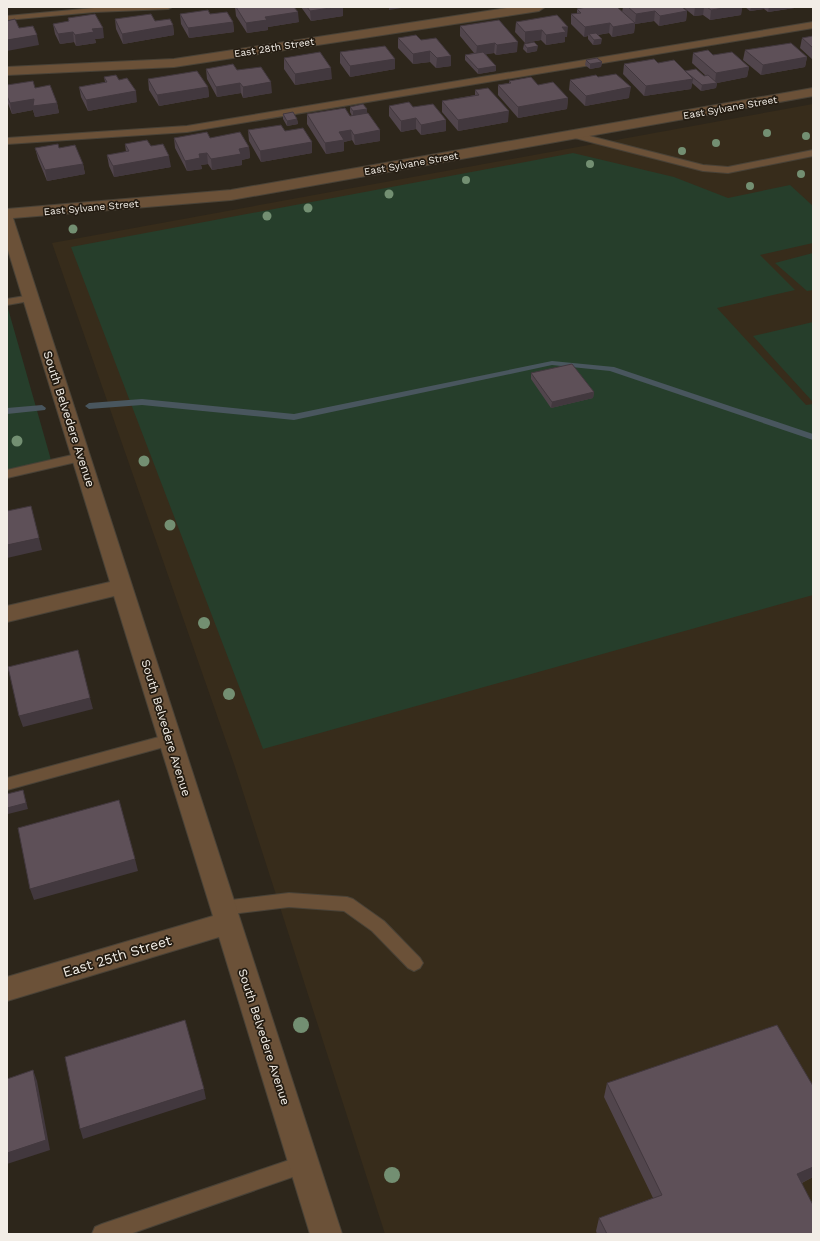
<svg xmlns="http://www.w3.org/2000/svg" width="820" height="1241" viewBox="0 0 820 1241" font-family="'Work Sans',sans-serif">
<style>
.built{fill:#372c1b}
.green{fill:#263e2b}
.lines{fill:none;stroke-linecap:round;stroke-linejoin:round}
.stream{fill:#49565e;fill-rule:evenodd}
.lane-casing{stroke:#494237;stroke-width:2}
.street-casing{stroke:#494237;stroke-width:2}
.lane{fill:#6b5138;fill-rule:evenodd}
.street{fill:#6b5138;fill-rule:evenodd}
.tree{fill:#738f72}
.wall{fill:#51454c}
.shaded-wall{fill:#42383e}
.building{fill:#5e5058;stroke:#42383e}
.labels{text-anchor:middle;stroke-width:3.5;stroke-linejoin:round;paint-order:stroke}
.far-street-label{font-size:10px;fill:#f2ede6;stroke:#241c12}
.street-label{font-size:12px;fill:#f2ede6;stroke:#241c12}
.near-street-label{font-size:14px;fill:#f2ede6;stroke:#241c12}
</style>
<rect width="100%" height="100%" fill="#2d261b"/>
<path class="built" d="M813,104V1234H385L234,764L52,243Z"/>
<path class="green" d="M573,153L674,177L728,198L790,185L813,206V243L760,255L795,290L717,308L806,405L813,404V595L263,749L71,247Z
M813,253V290L807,291L775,263Z
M7,305L53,467L7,478Z
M813,322V402L753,336Z"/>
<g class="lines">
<path class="stream" d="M552,361L614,367L813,434V440L610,371L552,365L294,420L142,405L89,409L85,406L89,403L142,399L294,414Z
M42,405L46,408L45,410L7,414V408Z"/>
<g class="lane-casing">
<path id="lane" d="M172,7L168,9L94,12L7,20V16L94,8Z
M813,22V28L187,132L7,144V138L187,126Z
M574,132L703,165L728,167L813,150V156L728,173L703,171L571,137L569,135Z
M31,295L36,298L35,300L7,305V299Z
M81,453L85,454L87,457L85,460L7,478V470Z
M170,734L175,736L178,740L175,744L7,790V778Z
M289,893L347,897L353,899L384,921L420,958L423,963L420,968L414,971L408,968L372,931L344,911L289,907L223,915L217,913L215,908L217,903L223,901Z
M304,1155L311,1157L314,1164L311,1171L304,1173L130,1234H92L95,1227L102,1224Z"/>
</g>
<g class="street-casing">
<path id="street" d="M514,7H545L539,11L174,67L7,75V67L174,59Z
M813,88V96L231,200L13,218L342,1234H310L219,937L7,1001V977L213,916L114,596L7,622V606L110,582L7,247V209L231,190Z"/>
</g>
<use href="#lane" class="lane"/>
<use href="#street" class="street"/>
</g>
<g class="tree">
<circle cx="767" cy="133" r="4"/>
<circle cx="806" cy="136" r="4"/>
<circle cx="716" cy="143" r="4"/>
<circle cx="682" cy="151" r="4"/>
<circle cx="590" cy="164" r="4"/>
<circle cx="801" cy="174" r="4"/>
<circle cx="466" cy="180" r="4"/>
<circle cx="750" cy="186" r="4"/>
<circle cx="389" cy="194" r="4.5"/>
<circle cx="308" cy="208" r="4.5"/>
<circle cx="267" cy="216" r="4.5"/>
<circle cx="73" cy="229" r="4.5"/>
<circle cx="17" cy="441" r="5.5"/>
<circle cx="144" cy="461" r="5.5"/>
<circle cx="170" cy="525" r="5.5"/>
<circle cx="204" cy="623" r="6"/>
<circle cx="229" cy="694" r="6"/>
<circle cx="301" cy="1025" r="8"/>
<circle cx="392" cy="1175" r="8"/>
</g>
<path class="wall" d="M235,7H294L299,22L268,27V30L247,33L236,16Z
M301,7H343V16L311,21Z
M623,7H682L687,11L686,21L659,26L654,21L635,24L634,33L612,37L609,33L598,35L601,44L593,45L588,39V36L584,37L571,24V14H577V9L622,12Z
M683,7H742L741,15L710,20L703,15L694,16Z
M745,7H801L768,12L764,9L750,11Z
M180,14H210L233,22L234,32L189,38L181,24Z
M68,18L104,38L95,39L96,43L76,46L74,42L60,44L55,34L53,24L68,22Z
M115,19L155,21L173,25L174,35L123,44L116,29Z
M516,22L567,37H565V42L546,45L541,40L525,43L515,32Z
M460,26L517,52L496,55L494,53L486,54L496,71L478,74L465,60V55L474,53L460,36Z
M813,36V60L800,48L802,38Z
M398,38L421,40L451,56V66L436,68L430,62L413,64L398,48Z
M524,44L537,51L527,53L523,49Z
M745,50L807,57L805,67L761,75L743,60Z
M340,52L395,59V69L350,77L340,63Z
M693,53L713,55L749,67L747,77L717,83L716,88L701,91L692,83L691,89L644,96L623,74L624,64L658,63L704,76H706L692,63Z
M284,58L332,79L295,85L284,69Z
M586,60L602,62L601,67L590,69L585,65Z
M206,69L237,70L272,93L243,98L241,93L217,97L207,79Z
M104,77L119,80L137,102L88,111L81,97L79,87L105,82Z
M598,77L629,98L585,106L569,90L570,80Z
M148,79L208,87L209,97L159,106L149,90Z
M509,81L538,85L568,98L567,109L518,118L498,95V85L509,83Z
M7,85L35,88L57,103L59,113L35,117L33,110L12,114L7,101Z
M475,90L508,122L458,131L442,112V101L475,95Z
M389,106L413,107L446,131L421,135L416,129L401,132L389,116Z
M350,107L367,109V114L380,130V141L355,145L352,140L344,142V151L326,154L307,124V114L352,116L350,112Z
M283,114L297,119L298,124L287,126L283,119Z
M248,130L285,131L312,142V153L261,162L249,141Z
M174,138H210L249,147L250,158L242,160V165L212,170L208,164L201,165L202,169L187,171L175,148Z
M125,144L151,146L171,167L114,177L109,166L107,155L126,152Z
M35,148L83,164L85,174L47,181L38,159Z
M531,373L594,392L593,398L551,408L531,379Z
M607,1083L813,1177L802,1183L813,1234H597L596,1231L599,1218L653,1198L604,1097Z"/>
<path class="shaded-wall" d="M337,7H343V16L311,21L310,11Z
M389,7H408L389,10Z
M695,7H704L703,15L694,16Z
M730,7H742L741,15L710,20L711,10Z
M751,7H765L764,9L750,11Z
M769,7H801L768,12Z
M655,11L654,21L635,24L636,14Z
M687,11L686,21L659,26L660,16Z
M298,12L299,22L268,27V30L247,33L246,23L265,17Z
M233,22L234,32L189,38L188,28Z
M610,23L609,33L590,36L589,34L588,36L584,37L585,27Z
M635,23L634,33L612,37L613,27Z
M173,25L174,35L123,44L122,34Z
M562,27H568L567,37H565V42L546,45V35Z
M103,28L104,38L95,39L96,43L76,46L75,35L92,29Z
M542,30L541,40L525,43V32Z
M73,32L74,42L60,44L58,34Z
M37,35L39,45L7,51V40Z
M602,39L601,44L593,45L594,40Z
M518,42L517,52L496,55L497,45Z
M495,43L494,53L476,56L477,46Z
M538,46L537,51L527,53V48Z
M430,51V62L413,64V54Z
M451,56V66L436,68L437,58Z
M807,57L805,67L761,75L763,65Z
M395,59V69L350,77V66Z
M602,62L601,67L590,69V64Z
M496,66V71L478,74V69Z
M749,67L747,77L717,83L716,88L701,91L702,85L715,83L716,73Z
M331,68L332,79L295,85V74Z
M693,79L691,89L644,96L646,86Z
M271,82L272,93L243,98V87Z
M240,83L241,93L217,97L216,87Z
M208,87L209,97L159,106L157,95Z
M631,87L629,98L585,106L586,96Z
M136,91L137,102L88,111L86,100Z
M568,98L567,109L518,118V107Z
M34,99L57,103L59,113L35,117L33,110L12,114L10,103Z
M367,109V114L353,117V111Z
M509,111L508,122L458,131V120Z
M416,118V129L401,132V121Z
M297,119L298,124L287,126V121Z
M446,120V131L421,135V125Z
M351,130L352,140L344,142V151L326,154L325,143L339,132Z
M380,130V141L355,145L354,135Z
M312,142V153L261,162L260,151Z
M249,147L250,158L242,160V165L212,170L211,159L239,149Z
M207,153L208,164L201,165L202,169L187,171L185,161L199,154Z
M169,156L171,167L114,177L113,166Z
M83,164L85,174L47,181L45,170Z
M594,392L593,398L551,408L552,402Z
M39,538L42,550L7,558V545Z
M90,698L93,709L23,727L19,716Z
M23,790L28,809L8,814L7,811V808Z
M135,859L138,871L34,900L30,889Z
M33,1070L37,1081L50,1150L7,1164V1153Z
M204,1089L206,1099L83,1139L80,1129Z
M813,1167V1177L791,1188L797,1174Z"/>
<path class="building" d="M236,7H294L298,12L265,17L267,20L246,23Z
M307,7H337L310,11Z
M586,7H617L635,23L613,27L610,23L585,27L571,14L581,13L577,9Z
M628,7H682L687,11L660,16L655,11L636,14Z
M707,7H730L711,10Z
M208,10L210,14L227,12L233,22L188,28L180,14Z
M95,14L103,28L92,29L94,32L75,35L73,32L58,34L53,24L69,21L68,18Z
M151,14L155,21L170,19L173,25L122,34L115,19Z
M557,15L568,27H562L566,32L546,35L542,30L525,32L516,22Z
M15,19L19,28L33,26L37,35L7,40V21Z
M499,20L518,42L497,45L495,43L477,46L460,26Z
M596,33L602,39L594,40L589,34Z
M416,35L421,40L436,38L451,56L437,58L430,51L413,54L398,38Z
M813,36V48L802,38Z
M534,42L538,46L527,48L524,44Z
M791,43L807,57L763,65L745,50Z
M385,46L395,59L350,66L340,52Z
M708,50L713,55L732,52L749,67L716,73L693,53Z
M320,52L331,68L295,74L284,58Z
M483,52L496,66L478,69L465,55Z
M597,58L602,62L590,64L586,60Z
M654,59L658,63L674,60L693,79L646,86L624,64Z
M233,64L237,70L261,67L271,82L243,87L240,83L216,87L206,69Z
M696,69L704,76L708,75L717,83L702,85L685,71Z
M197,71L208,87L157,95L148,79Z
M616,74L631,87L586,96L570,80L596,75L598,77Z
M116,75L119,80L127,78L136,91L86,100L79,87L107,82L104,77Z
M531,77L538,85L553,82L568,98L518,107L498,85L511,83L509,81Z
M33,81L35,88L50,85L57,103L33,106L34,99L10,103L7,96V85Z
M488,88L509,111L458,120L442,101L479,95L475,90Z
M409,102L413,107L433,104L446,120L421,125L416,118L401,121L389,106Z
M363,104L367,109L353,111L350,107Z
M345,108L350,116L368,113L380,130L354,135L351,130L339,132L344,140L325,143L307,114Z
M293,112L297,119L287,121L283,114Z
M281,125L285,131L303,128L312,142L260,151L248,130Z
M207,132L210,138L240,132L249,147L239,149L241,154L211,159L207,153L199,154L200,158L185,161L174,138Z
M147,140L151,146L163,144L169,156L113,166L107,155L129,151L125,144Z
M58,144L59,148L75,145L83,164L45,170L35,148Z
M572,364L594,392L552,402L531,373Z
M31,506L39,538L7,545V511Z
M78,650L90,698L19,716L8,667Z
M23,790L26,803L7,808V794Z
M119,800L135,859L30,889L18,828Z
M185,1020L204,1089L80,1129L65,1057Z
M777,1025L813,1086V1167L797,1174L813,1205V1234H607L599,1218L662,1195L607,1083Z
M33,1070L46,1140L7,1153V1079Z"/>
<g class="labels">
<g class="far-street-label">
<text transform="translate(274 47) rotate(-9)" y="4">East 28th Street</text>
<text transform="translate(730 107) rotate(-10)" y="4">East Sylvane Street</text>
<text transform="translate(411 163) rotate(-10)" y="4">East Sylvane Street</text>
<text transform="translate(91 207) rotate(-5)" y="4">East Sylvane Street</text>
</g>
<g class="street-label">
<text transform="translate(69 419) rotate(72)" y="4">South Belvedere Avenue</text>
<text transform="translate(166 728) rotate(73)" y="4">South Belvedere Avenue</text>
<text transform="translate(264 1037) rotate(72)" y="4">South Belvedere Avenue</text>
</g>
<g class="near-street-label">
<text transform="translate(117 956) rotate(-17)" y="5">East 25th Street</text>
</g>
</g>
<rect width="820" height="1241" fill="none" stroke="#f2ede6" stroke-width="16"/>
</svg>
